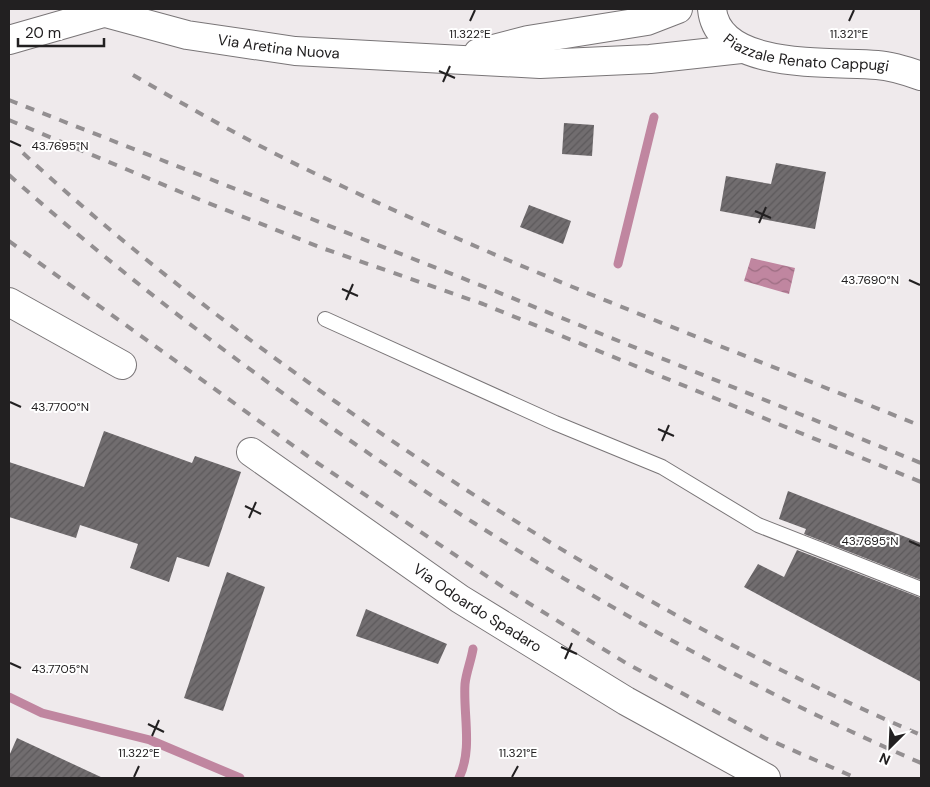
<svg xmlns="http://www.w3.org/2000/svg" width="930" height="787" viewBox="0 0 930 787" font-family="'DM Sans',sans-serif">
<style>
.water{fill:url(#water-waves)}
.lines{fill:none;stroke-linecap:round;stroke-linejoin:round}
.stream{stroke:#c086a0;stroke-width:9}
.building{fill:url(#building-hatch)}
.lane-casing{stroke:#797577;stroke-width:16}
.street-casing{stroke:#797577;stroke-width:30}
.primary-casing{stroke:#797577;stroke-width:30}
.lane{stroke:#fff;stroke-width:14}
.street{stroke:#fff;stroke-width:28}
.primary{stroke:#fff;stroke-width:28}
.rail{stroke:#938f91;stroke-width:4;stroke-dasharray:9 9;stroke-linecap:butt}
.ticks{fill:none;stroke:#222021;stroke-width:2}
.labels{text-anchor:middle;stroke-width:4;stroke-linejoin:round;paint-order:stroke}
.street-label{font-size:15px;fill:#222021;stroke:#fff}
.ticks-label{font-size:12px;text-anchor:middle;fill:#222021;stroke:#fff;stroke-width:4;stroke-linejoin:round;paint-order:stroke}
</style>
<defs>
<pattern id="water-waves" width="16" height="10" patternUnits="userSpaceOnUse" patternTransform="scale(1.25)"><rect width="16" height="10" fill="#c086a0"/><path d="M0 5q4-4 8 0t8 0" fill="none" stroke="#9c6d82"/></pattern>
<pattern id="building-hatch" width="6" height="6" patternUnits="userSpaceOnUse" patternTransform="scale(1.25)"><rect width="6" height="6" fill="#716d6f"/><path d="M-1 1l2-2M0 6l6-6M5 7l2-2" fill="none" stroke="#5c595b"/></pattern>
</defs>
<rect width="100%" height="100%" fill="#efeaec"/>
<path class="water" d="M751,258L795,268L789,294L744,281Z"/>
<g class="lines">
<path class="stream" d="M618,264L654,117
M9,697L42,713L150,740L240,778
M459,778C473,749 463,715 465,684C466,673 471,661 473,649"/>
</g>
<path class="building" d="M564,123L594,125L592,156L562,154Z
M776,163L826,172L815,229L720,211L726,176L771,184Z
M529,205L571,221L563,244L520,227Z
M104,431L192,463L195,456L241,472L209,567L177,557L169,582L130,568L138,544L80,525L76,538L9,517V462L84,487Z
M788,491L921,543V580L804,534L806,529L779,519Z
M797,550L921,598V682L744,587L758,564L784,577Z
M227,572L265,587L223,711L184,698Z
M366,609L447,644L438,664L356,636Z
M17,738L103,778H9V756Z"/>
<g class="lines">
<g class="lane-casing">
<path id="lane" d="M325,319L555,423L662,467L758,525L921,589"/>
</g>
<g class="street-casing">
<g id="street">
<path d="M9,40L103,13"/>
<path d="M9,302L122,365"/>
<path id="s1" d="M251,452L460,599L626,701L766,778"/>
</g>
</g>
<g class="primary-casing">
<g id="primary">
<path id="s2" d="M91,9L187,35L295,51L540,64L650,59L741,49"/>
<path id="s3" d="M712,9C718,71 831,61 877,65C892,66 907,71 921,76"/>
<path d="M478,53L528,40L647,21L678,9"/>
</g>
</g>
<use href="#lane" class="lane"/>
<use href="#street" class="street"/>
<use href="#primary" class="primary"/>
<path class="rail" d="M133,75C202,115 271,154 344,187C532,276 729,348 921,426
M9,100L490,289L921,463
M9,120L183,193L322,248L483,304L921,482
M23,153C121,244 227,325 336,402C519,531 715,646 921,735
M9,175C125,278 249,372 377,459C549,576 730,680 921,763
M9,241L316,462L509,591L626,663L765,738L856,778"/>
</g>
<path class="ticks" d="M470,21L475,10M849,21L854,10M439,71L455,78M443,82L450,66M10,141L21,146M755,211L771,218M759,223L766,207M909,280L920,285M342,289L358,296M346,300L353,284M10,402L21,407M658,429L674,436M662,441L669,425M245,506L261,514M249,518L256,502M909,541L920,546M561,647L577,654M565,659L572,643M10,663L21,668M148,724L164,732M152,736L159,720M134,777L139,766M512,777L518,766"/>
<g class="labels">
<g class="street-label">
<text dy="5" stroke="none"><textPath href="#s2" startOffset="192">Via Aretina Nuova</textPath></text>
<text dy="5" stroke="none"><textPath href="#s3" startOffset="116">Piazzale Renato Cappugi</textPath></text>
<text dy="5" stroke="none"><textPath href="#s1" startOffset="275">Via Odoardo Spadaro</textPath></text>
</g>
</g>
<g class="ticks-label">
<text x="470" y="38">11.322°E</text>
<text x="849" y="38">11.321°E</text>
<text x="60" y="150">43.7695°N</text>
<text x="870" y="284">43.7690°N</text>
<text x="60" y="411">43.7700°N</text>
<text x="870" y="545">43.7695°N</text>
<text x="60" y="673">43.7705°N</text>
<text x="139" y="757">11.322°E</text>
<text x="518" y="757">11.321°E</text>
</g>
<rect width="930" height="787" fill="none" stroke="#222021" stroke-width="20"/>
<g transform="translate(890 747) rotate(204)" stroke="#ffffff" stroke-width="4" paint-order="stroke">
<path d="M0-4L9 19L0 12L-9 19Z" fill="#222021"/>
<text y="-8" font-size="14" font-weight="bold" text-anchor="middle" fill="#222021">N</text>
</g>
<path d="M18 38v8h86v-8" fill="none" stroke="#222021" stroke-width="2.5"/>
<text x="25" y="38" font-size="15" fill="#222021" stroke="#ffffff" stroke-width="4" paint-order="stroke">20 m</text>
</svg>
